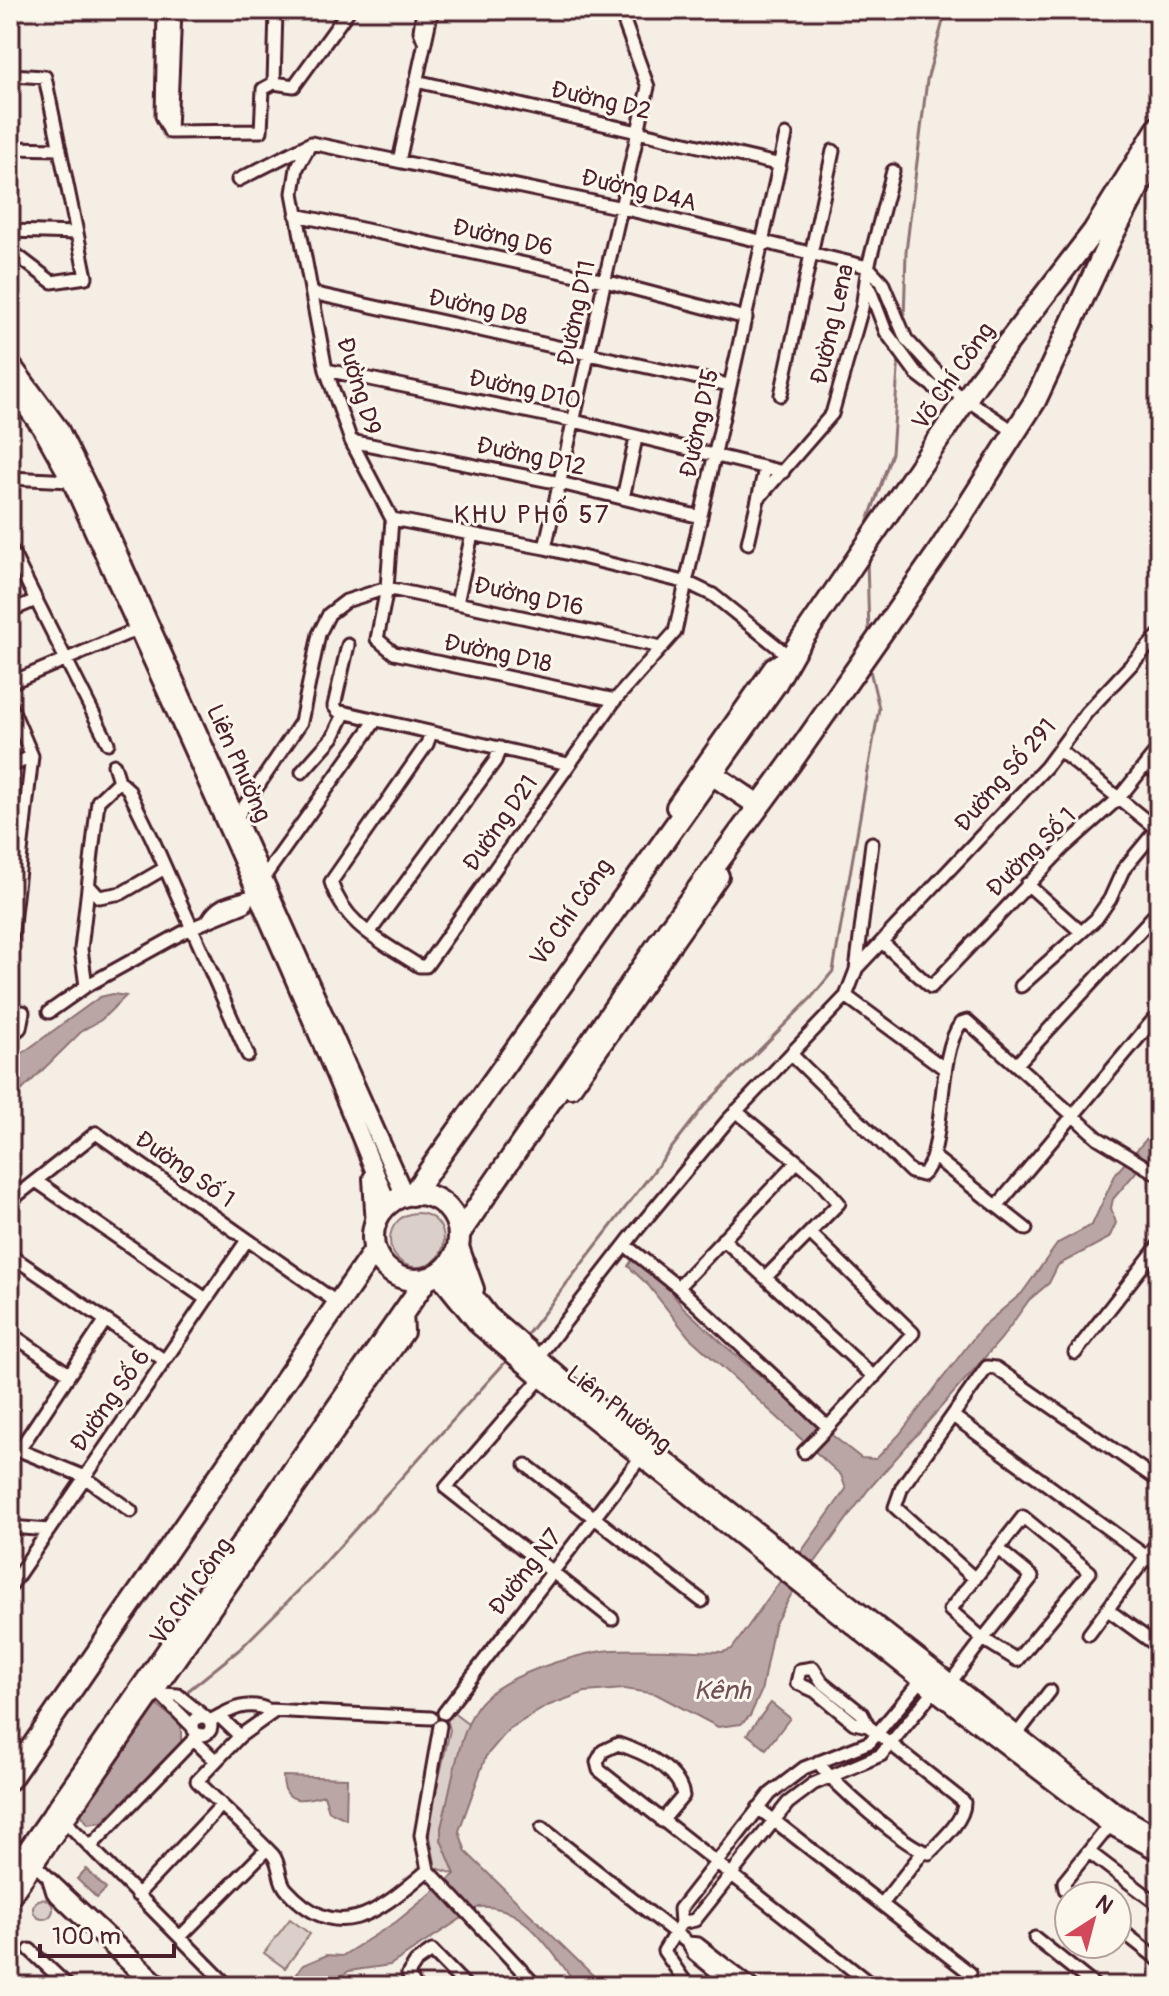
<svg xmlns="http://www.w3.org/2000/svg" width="1169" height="1996" viewBox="0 0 1169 1996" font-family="Pangolin,sans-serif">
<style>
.green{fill:#dbd0c9;stroke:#92787a;stroke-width:2}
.water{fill:#baa7a5;stroke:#8d7174;stroke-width:2}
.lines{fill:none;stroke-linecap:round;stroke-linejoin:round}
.stream{stroke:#8d7174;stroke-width:3}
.street-casing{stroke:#4a1f2b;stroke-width:17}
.secondary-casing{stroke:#4a1f2b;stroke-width:22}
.primary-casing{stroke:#4a1f2b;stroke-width:24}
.highway-casing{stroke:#4a1f2b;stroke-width:26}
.street{stroke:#fbf7ec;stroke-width:11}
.secondary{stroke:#fbf7ec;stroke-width:16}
.primary{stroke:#fbf7ec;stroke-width:18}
.highway{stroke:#fbf7ec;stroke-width:20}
.labels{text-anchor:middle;stroke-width:6;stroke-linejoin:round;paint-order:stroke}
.street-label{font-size:24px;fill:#4a1f2b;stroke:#fbf7ec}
.neighbourhood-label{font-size:26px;letter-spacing:2px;fill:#4a1f2b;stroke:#fbf7ec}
.water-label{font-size:26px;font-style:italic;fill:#714f56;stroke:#fbf7ec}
</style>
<rect width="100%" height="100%" fill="#f4eee4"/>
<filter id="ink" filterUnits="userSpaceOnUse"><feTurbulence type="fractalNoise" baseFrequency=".0125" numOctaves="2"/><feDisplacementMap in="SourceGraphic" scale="16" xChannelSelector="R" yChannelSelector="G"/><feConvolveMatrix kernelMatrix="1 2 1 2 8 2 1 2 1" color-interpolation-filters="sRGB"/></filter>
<g filter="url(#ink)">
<path class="green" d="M390 1240a27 27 0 1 1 54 0a27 27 0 1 1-54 0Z
M444,1706L469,1725L441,1828L455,1874L436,1868L428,1826L450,1730Z
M33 1909a10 10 0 1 1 20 0a10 10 0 1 1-20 0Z
M290,1919L310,1934L285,1968L264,1953Z"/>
<path class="water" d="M113,994L126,996L101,1020L83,1030L10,1102V1062L100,997Z
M1159,1125V1145L1113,1199L1111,1208L1116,1223L1109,1238L1058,1265L1049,1283L1029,1300L1001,1339L868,1490L791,1595L774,1625L761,1692L750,1716L741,1724L718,1727L656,1694L624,1689L585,1692L547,1706L509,1729L486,1756L459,1831L466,1852L604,1986H578C552,1954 526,1903 479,1907L390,1965L349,1971L326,1986H287L303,1965L327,1955L342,1956L396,1922L455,1874L441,1840V1828C450,1793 457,1741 475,1710C493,1677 577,1653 612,1650C649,1648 686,1651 723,1652L732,1649L846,1489L841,1475L689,1337L648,1285L628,1266L635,1256L655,1272L683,1307L723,1344L809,1417L861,1458L876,1459L899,1435L982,1327L1022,1293L1058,1243L1092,1225L1116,1173Z
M771,1703L790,1718L766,1749L747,1734Z
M155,1704L181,1724V1743L102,1822L88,1824L76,1807Z
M283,1776L347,1778L346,1819L329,1811L324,1795C306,1800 283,1807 283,1776Z
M86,1869L106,1889L97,1898L77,1879Z"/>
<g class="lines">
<path class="stream" d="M904,321L906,252L927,80L946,10
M863,535L892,453L899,356
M867,558L869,635
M523,1340L704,1106L811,998L833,971L879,708L869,666
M184,1694L240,1649L312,1577L509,1358"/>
<g class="street-casing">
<path id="street" d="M164,10L162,116L170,132
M423,10L420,31L424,41
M10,75L45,77L86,277L52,282L10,250
M416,81L777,164
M274,83L294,86L349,10
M170,131L175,10
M170,132L261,131L263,89L274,83L276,10
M311,143L297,168L293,193L326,370L351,441L392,519L387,588L377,639L394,653L615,700
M10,148L60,149
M399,161L432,10
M238,180L311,143L622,208L868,267
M296,215L605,281L746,318
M10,231L77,233
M868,267L882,282L906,339L955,392
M868,285L886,332L917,374L938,390L955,392L1015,432
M312,293L729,385
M326,370L574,421L783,472
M781,395L833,151
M351,441L560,483L701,517
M10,478L71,481
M623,498L636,438
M758,499L832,414L862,308L868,267L893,171
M392,519L545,548L688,583L713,595L790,657
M748,543L765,469
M10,548L108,743
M545,548L648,87L620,10
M457,603L472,534
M10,611L36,600
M348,645L334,706L338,711L568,764
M10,683L138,629
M10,704L32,756L10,949
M431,733L427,744L331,882C345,926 383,942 419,966H426L615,700L675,632L786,135
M1059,750L1159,831
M1146,764L1159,775
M10,767L32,756
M302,772L333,737L344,714
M119,781L128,789L152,838L248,1055
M237,817L301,722L319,634L329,614L346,601L387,588L661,647
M264,877L376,720
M1027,884L1081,932
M89,886L99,897L122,893L165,868
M208,920C220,899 236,903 253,895
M369,933L495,761L500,748
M883,943L931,987L1063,848L1119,798L1159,748
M856,969L1046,767L1086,713L1159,635
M86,986L81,949L98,801L119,781L114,765
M1021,986L1096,919L1110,899L1123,870L1157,829
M846,996L945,1069
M10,1012H23L20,1028L10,1036
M49,1012L86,986L191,928L245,906L248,898
M791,1054L911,1172L922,1175C947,1155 935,1057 961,1023L967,1021L1098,1138L1159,1175
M1017,1064L1159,910
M736,1111L817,1178L839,1203L767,1276
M933,1156L1026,1229
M36,1181L206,1299
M10,1201L96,1133L339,1304
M998,1205L1159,1013
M723,1239L874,1377
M625,1245L678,1287L828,1427L913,1333L810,1233
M10,1255L164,1360
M678,1287L797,1162
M10,1333L69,1374
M1075,1353L1159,1245
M537,1358L635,1232L728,1120L846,996L856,970L872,843
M541,1378L446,1488L612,1619
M953,1416L1159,1566
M10,1449L19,1450L83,1476L131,1511
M19,1450L105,1321
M804,1452L828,1427
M526,1465L702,1601
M10,1527L49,1530
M975,1579L895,1507L902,1487L987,1367L996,1368L1159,1481
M10,1587L247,1240
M1108,1610L1159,1647
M1089,1634L1159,1540
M950,1683L983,1639L950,1610L1023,1517L1090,1572L1017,1660L983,1639L1032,1577L998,1549
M151,1685L193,1727
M163,1694L178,1695L205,1717
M444,1713L641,1457
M219,1716L240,1736L197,1781C222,1806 249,1830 273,1855C281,1865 278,1880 286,1889C339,1948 380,1910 428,1870
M193 1726a9 9 0 1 1 18 0a9 9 0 1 1-18 0Z
M210,1721C228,1711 248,1699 268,1710L431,1718
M440,1726L421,1835L428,1870L536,1986
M1017,1734L1050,1691
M240,1736L275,1711
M195,1741L216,1761
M818,1762C831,1782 907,1849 929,1853C941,1841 965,1820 964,1802L868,1726L862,1714L822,1682L813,1668L800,1670L797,1683L815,1691L854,1723L868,1726
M758,1808L970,1973
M60,1816L228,1986
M662,1821L683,1796C679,1768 642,1752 618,1744L603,1751L597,1762L599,1770L873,1986
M542,1828L688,1943L694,1954L734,1986
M90,1847L199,1734
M1089,1852L1159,1905
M31,1861L164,1986
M49,1880L53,1893L150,1986
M137,1895L217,1810
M1075,1896L1065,1889L1064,1882L1110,1825
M882,1904L923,1852
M681,1923L680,1909L770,1794L804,1768L870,1742L924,1677
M1117,1927L1159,1960
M180,1937L262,1854
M1035,1938L1095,1986
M688,1943L698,1944L752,1986
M30,1950L68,1986
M415,1986L408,1974L416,1962L432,1951L466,1986
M688,1986L664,1951L681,1923L695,1920L788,1803L813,1784L881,1755L938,1686"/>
</g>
<g class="secondary-casing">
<path id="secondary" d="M10,362L59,428L91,493L405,1196
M10,386L42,429L71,481C179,721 291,960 388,1205
M372,1178L375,1226
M459,1244L475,1289
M450,1264L489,1315L571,1386L1114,1811L1159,1837
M438,1275L479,1326L541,1378L935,1691L1110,1825L1159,1852"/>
</g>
<g class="primary-casing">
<path id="primary" d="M676,807L774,667L790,657
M571,1088L719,876
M10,1897L404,1332L403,1312"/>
</g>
<g class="highway-casing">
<path id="highway" d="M712,774L758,805
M373 1237a43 43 0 1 1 86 0a43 43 0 1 1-86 0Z
M412,1195L775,685L796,648L977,383L1093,232L1159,126
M459,1234L670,927L790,764L939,551L1035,401L1111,238L1150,165
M10,1779L375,1250
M10,1877L426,1280"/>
</g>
<use href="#street" class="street"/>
<use href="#secondary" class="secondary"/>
<use href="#primary" class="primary"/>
<use href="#highway" class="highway"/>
</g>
</g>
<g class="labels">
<g class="street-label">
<text transform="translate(601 100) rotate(13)" y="8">Đường D2</text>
<text transform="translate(639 190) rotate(13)" y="8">Đường D4A</text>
<text transform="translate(503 237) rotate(12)" y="8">Đường D6</text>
<text transform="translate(478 307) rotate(12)" y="8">Đường D8</text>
<text transform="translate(576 313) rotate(-78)" y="8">Đường D11</text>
<text transform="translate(832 324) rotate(-77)" y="8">Đường Lena</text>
<text transform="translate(953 376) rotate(-55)" y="8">Võ Chí Công</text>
<text transform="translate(359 386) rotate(73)" y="8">Đường D9</text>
<text transform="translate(525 389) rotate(12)" y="8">Đường D10</text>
<text transform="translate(699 423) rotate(-78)" y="8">Đường D15</text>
<text transform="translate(531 456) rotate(12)" y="8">Đường D12</text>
<text transform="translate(529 596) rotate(12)" y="8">Đường D16</text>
<text transform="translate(498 653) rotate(12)" y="8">Đường D18</text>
<text transform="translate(239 763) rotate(66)" y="8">Liên Phường</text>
<text transform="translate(1005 775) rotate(-49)" y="8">Đường Số 291</text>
<text transform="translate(500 823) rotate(-55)" y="8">Đường D21</text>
<text transform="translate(1031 852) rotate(-45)" y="8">Đường Số 1</text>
<text transform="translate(571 912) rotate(-55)" y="8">Võ Chí Công</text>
<text transform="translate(185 1169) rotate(35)" y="8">Đường Số 1</text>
<text transform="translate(110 1400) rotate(-55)" y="8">Đường Số 6</text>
<text transform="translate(619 1409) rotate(38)" y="8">Liên Phường</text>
<text transform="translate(525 1572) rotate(-52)" y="8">Đường N7</text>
<text transform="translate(191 1591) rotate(-55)" y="8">Võ Chí Công</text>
</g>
<g class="neighbourhood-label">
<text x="532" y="523">KHU PHỐ 57</text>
</g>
<g class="water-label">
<text x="722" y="1699">Kênh</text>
</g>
</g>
<rect width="1169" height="1996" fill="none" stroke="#fbf7ec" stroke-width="40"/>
<rect x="20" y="20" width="1129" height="1956" fill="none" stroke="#4a1f2b" stroke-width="3" filter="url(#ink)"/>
<g transform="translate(1093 1920) rotate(36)"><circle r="38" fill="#fbf7ec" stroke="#b4a19f" stroke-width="2"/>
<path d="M0-6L14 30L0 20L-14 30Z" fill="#d1495b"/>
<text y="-12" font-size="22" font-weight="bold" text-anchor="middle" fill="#4a1f2b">N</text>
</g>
<path d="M40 1944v12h134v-12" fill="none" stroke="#4a1f2b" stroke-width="4"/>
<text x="52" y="1944" font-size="24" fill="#4a1f2b" stroke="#fbf7ec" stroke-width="6" paint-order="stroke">100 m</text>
</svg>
